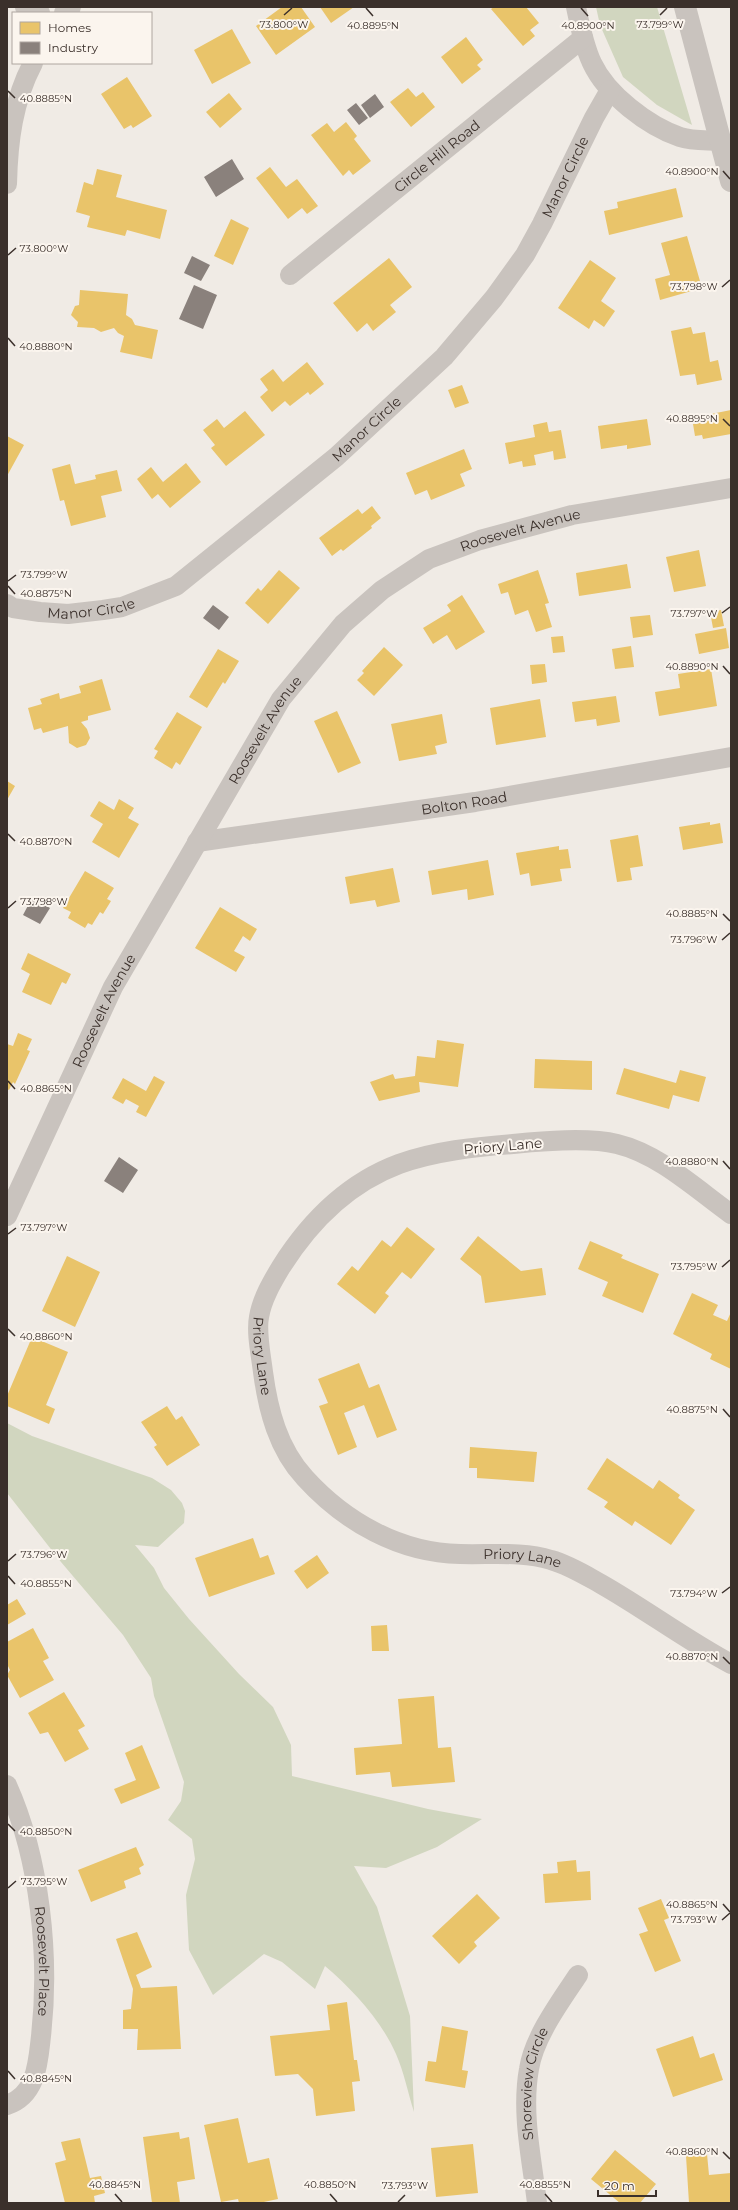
<svg xmlns="http://www.w3.org/2000/svg" width="738" height="2210" viewBox="0 0 738 2210" font-family="Montserrat,sans-serif">
<style>
.green{fill:#d1d6bf}
.homes{fill:#e9c46a}
.industry{fill:#8a817c}
.lines{fill:none;stroke-linecap:round;stroke-linejoin:round}
.minor{stroke:#c9c3be;stroke-width:20}
.tertiary{stroke:#c9c3be;stroke-width:22}
.ticks{fill:none;stroke:#3b302b;stroke-width:1.5}
.labels{text-anchor:middle;stroke-width:4;stroke-linejoin:round;paint-order:stroke}
.street-label{font-size:14px;fill:#3b302b;stroke:#fbf5ee}
.ticks-label{font-size:10px;text-anchor:middle;fill:#3b302b;stroke:#fbf5ee;stroke-width:4;stroke-linejoin:round;paint-order:stroke}
</style>
<rect width="100%" height="100%" fill="#f0ebe5"/>
<path class="green" d="M596,7H657L692,125L657,105L623,77L600,25Z
M7,1423L32,1436L152,1478L171,1490L182,1503L185,1511L184,1523L158,1547L135,1545L154,1568L164,1588L189,1619L239,1674L273,1707L291,1745L292,1776L428,1809L482,1819L437,1847L386,1868L354,1866L377,1907L410,2016L414,2112C408,2093 404,2072 396,2054C381,2020 353,1990 325,1966L315,1989L282,1962L264,1954L213,1995L189,1950L186,1895L195,1859L192,1839L168,1820L181,1801L184,1782L154,1696L151,1678L123,1635L61,1562L7,1493Z"/>
<path class="homes" d="M282,7H301L315,27L276,55L256,26Z
M320,7H354L331,23Z
M494,7H526L539,23L530,30L535,36L523,46L491,9Z
M232,29L251,63L212,84L194,50Z
M466,37L483,60L477,65L481,69L462,84L441,57Z
M127,77L152,116L133,128L131,125L124,129L101,94Z
M408,88L416,97L423,92L435,107L411,127L390,102Z
M229,93L242,109L220,128L206,112Z
M346,122L357,136L354,139L371,161L353,175L349,170L343,176L311,135L327,123L334,132Z
M270,167L286,187L297,179L318,206L307,214L302,208L288,219L256,178Z
M97,169L122,175L116,197L167,210L160,239L127,230L125,236L87,227L90,216L76,212L84,182L93,185Z
M676,188L683,217L609,235L604,211L618,208L617,202Z
M231,219L249,228L233,265L214,256Z
M687,236L702,288L660,300L655,279L670,275L661,243Z
M389,258L412,287L390,305L396,312L373,331L367,323L357,332L333,303Z
M590,260L616,278L601,301L615,311L604,327L594,320L589,329L558,308Z
M80,290L128,294L126,315L132,319L135,325L158,330L152,359L120,352L124,336L118,333L114,328L101,332L94,328L77,327L78,322L71,315L75,306L79,305Z
M691,327L693,334L705,332L710,362L718,360L722,380L697,385L695,374L680,376L671,331Z
M307,362L324,384L310,395L308,392L290,406L285,401L272,412L260,397L268,390L260,379L273,369L283,382Z
M462,385L469,403L455,408L448,390Z
M731,410V434L703,439L702,435L695,436L693,424L702,422L701,416Z
M245,411L265,435L226,466L211,448L215,445L203,430L217,419L224,428Z
M647,419L651,445L627,449V445L601,449L598,426Z
M547,422L549,432L561,430L566,458L554,460L553,451L534,455L536,465L523,467L522,461L509,464L505,443L535,437L533,425Z
M7,436L24,445L7,476Z
M464,449L472,469L460,474L465,486L431,500L427,490L415,495L406,473Z
M186,463L201,482L170,508L158,494L152,499L137,479L151,467L163,482Z
M70,464L75,484L96,479L95,475L117,470L122,491L101,496L106,517L71,526L64,500L60,501L52,469Z
M372,506L381,518L371,526L372,528L343,551L341,549L332,556L319,538L358,509L362,514Z
M699,550L706,586L674,592L666,557Z
M627,564L631,588L579,596L576,573Z
M279,570L300,588L268,624L245,603L258,588L261,591Z
M538,570L549,603L545,604L552,627L536,632L528,610L515,615L508,592L501,594L498,584Z
M462,595L485,632L456,650L447,635L433,644L423,628L451,611L447,605Z
M721,610L724,626L713,628L710,612Z
M650,615L653,635L633,638L630,617Z
M726,628L729,648L699,654L695,634Z
M563,636L565,652L553,653L551,637Z
M631,646L634,667L615,669L612,649Z
M384,647L403,665L374,696L357,680L364,673L362,671Z
M218,649L239,661L225,684L223,682L207,708L189,697Z
M545,664L547,682L532,684L530,665Z
M711,669L717,706L659,716L655,692L680,688L678,674Z
M102,679L111,710L88,716V720L81,722L87,729L90,738L86,745L77,748L69,743L68,726L43,733L41,728L34,730L28,708L42,704L40,699L59,693L60,699L81,693L79,686Z
M616,696L620,722L597,726L596,719L575,722L572,702Z
M540,699L546,737L496,745L490,708Z
M337,711L361,763L338,773L314,721Z
M177,712L202,727L180,765L176,762L172,769L154,758L158,751L154,749Z
M442,714L447,743L435,746L437,754L399,761L391,724Z
M7,781L15,786L7,800Z
M119,799L134,808L128,818L139,824L119,858L92,842L103,824L90,816L99,801L114,810Z
M710,822V825L720,823L723,843L683,850L679,827Z
M638,835L643,866L630,868L632,880L617,882L610,840Z
M559,846V850L568,849L571,868L560,869L562,881L531,886L529,873L520,875L516,853Z
M488,860L494,895L468,900L467,889L432,895L428,871Z
M393,868L400,902L377,907L375,900L350,904L345,877Z
M85,871L114,888L107,899L111,901L103,914L100,912L92,925L88,923L85,928L68,918L71,912L63,908Z
M220,907L257,929L250,941L243,936L234,951L245,957L236,972L195,948Z
M28,953L71,974L66,984L62,982L51,1005L22,992L30,974L21,969Z
M18,1033L32,1039L27,1050L30,1051L15,1084L13,1082L9,1090L7,1089V1044L13,1046Z
M437,1040L464,1044L458,1087L419,1082L420,1092L379,1101L370,1082L393,1074L395,1079L415,1076L417,1056L435,1058Z
M535,1059L592,1061V1090L534,1088Z
M624,1068L676,1083L680,1070L706,1077L699,1102L673,1095L669,1109L616,1094Z
M154,1076L165,1082L146,1117L136,1112L139,1106L126,1099L123,1104L112,1098L123,1078L146,1091Z
M407,1227L435,1249L411,1279L402,1272L385,1293L389,1296L375,1314L337,1284L352,1266L358,1271L382,1240L391,1247Z
M478,1236L521,1271L542,1268L546,1295L485,1303L481,1276L460,1259Z
M590,1241L623,1255L621,1258L659,1274L643,1313L602,1296L608,1282L578,1269Z
M67,1256L100,1272L75,1327L42,1311Z
M692,1293L718,1305L713,1315L727,1321L731,1312V1369L710,1359L712,1354L673,1334Z
M32,1337L68,1352L46,1405L55,1409L49,1424L7,1406V1396Z
M359,1363L369,1388L379,1384L397,1430L377,1438L364,1405L344,1413L357,1447L338,1455L319,1406L328,1403L318,1379Z
M167,1406L176,1420L182,1416L200,1445L167,1466L154,1447L157,1445L141,1422Z
M470,1447L537,1452L534,1482L477,1478V1468H469Z
M607,1458L653,1489L659,1480L680,1495L678,1498L695,1510L671,1545L635,1521L632,1526L604,1507L608,1502L587,1489Z
M253,1538L260,1558L268,1555L275,1574L209,1597L195,1558Z
M317,1555L329,1573L307,1589L294,1571Z
M17,1599L26,1614L7,1625V1605Z
M387,1625L389,1651H372L371,1626Z
M33,1628L49,1658L43,1661L54,1680L20,1698L7,1675L10,1670L7,1664V1642Z
M64,1692L85,1726L78,1730L89,1749L65,1762L48,1732L40,1734L28,1713Z
M434,1696L438,1748L451,1747L455,1782L392,1787L390,1772L356,1775L354,1748L402,1744L398,1699Z
M142,1745L160,1788L121,1804L114,1789L136,1780L125,1753Z
M136,1847L144,1865L139,1868L141,1874L124,1881L126,1888L91,1902L78,1870Z
M576,1860L577,1872L590,1871L591,1900L545,1903L543,1874L558,1873L557,1862Z
M477,1894L500,1918L474,1942L477,1946L459,1964L432,1936Z
M661,1899L669,1918L664,1920L681,1961L655,1972L639,1934L648,1931L638,1908Z
M137,1932L152,1967L136,1975L141,1988L177,1986L181,2049L137,2050L138,2029H123V2010L131,2009L133,1989L116,1939Z
M347,2002L354,2060H357L360,2081L352,2082L355,2111L316,2116L313,2089L298,2074L275,2076L270,2036L330,2030L327,2005Z
M442,2026L468,2031L462,2070L468,2071L465,2088L425,2081L428,2061L436,2062Z
M693,2036L700,2058L714,2053L723,2080L673,2097L656,2049Z
M238,2118L248,2163L269,2158L278,2199L259,2203H239L238,2199L221,2202L204,2125Z
M179,2132L180,2139L189,2137L195,2179L177,2182L180,2203H152L143,2137Z
M80,2138L90,2178L101,2176L105,2193L94,2196L95,2203H65L55,2163L66,2160L61,2142Z
M473,2144L478,2193L436,2197L431,2148Z
M615,2150L656,2184L640,2203H620L591,2179Z
M707,2154L709,2175L731,2173V2202L689,2203L686,2156Z"/>
<path class="industry" d="M375,94L384,107L370,118L361,105Z
M356,103L368,118L359,125L347,110Z
M232,159L244,179L216,197L204,177Z
M192,256L210,265L201,281L184,273Z
M194,285L217,295L203,329L179,319Z
M213,605L229,617L219,630L203,618Z
M32,898L50,908L40,924L23,915Z
M119,1157L138,1170L123,1193L104,1181Z"/>
<g class="lines">
<g class="minor">
<path d="M25,7L40,13"/>
<path d="M576,7C580,26 584,46 592,63C607,95 648,126 680,137C692,141 707,140 720,141"/>
<path d="M64,13L71,7"/>
<path d="M7,184C8,141 13,101 33,63"/>
<path id="s1" d="M290,275L583,38"/>
<path id="s2" d="M7,604L13,608L40,612L68,614L103,610L122,607L176,586L336,457L444,357L494,298L525,255L542,224L594,118L610,90"/>
<path id="s3" d="M197,842L475,802L731,757"/>
<path id="s4" d="M731,1214C696,1189 659,1154 617,1144C588,1137 543,1141 513,1144C475,1147 435,1151 399,1164C348,1183 310,1221 281,1267C272,1282 262,1299 259,1317C256,1333 261,1355 263,1372C268,1410 278,1449 305,1478C345,1522 400,1553 460,1554C490,1555 522,1551 551,1560C569,1565 585,1575 601,1584C645,1609 686,1640 731,1664"/>
<path id="s5" d="M7,1216L113,987L281,699L343,624L382,590L429,559L480,540L572,515L731,488"/>
<path id="s6" d="M7,1785C40,1858 50,1956 41,2036C38,2062 37,2095 7,2105"/>
<path id="s7" d="M537,2203C532,2160 521,2113 529,2069C534,2037 560,2002 578,1975"/>
</g>
<path class="tertiary" d="M685,7L731,181"/>
</g>
<path class="ticks" d="M366,8L373,16M581,8L588,16M284,15L292,8M660,15L667,8M8,91L15,98M723,171L730,179M8,255L16,248M722,287L730,280M8,338L15,346M723,419L730,426M8,581L16,575M8,586L15,594M722,613L730,607M723,666L730,674M8,834L15,841M8,908L16,901M723,914L730,921M722,940L730,933M8,1081L15,1089M723,1161L730,1169M8,1234L16,1228M722,1267L730,1260M8,1329L15,1336M723,1409L730,1417M8,1561L16,1554M8,1576L15,1584M722,1593L730,1587M723,1657L730,1664M8,1824L15,1831M8,1888L16,1881M723,1904L730,1912M722,1920L730,1913M8,2071L15,2079M723,2152L730,2159M115,2194L122,2202M330,2194L337,2202M545,2194L552,2202M398,2202L405,2195"/>
<g class="labels">
<g class="street-label">
<text dy="5" stroke="none"><textPath href="#s1" startOffset="189">Circle Hill Road</textPath></text>
<text dy="5" stroke="none"><textPath href="#s2" startOffset="746">Manor Circle</textPath></text>
<text dy="5" stroke="none"><textPath href="#s2" startOffset="422">Manor Circle</textPath></text>
<text dy="5" stroke="none"><textPath href="#s5" startOffset="887">Roosevelt Avenue</textPath></text>
<text dy="5" stroke="none"><textPath href="#s2" startOffset="86">Manor Circle</textPath></text>
<text dy="5" stroke="none"><textPath href="#s5" startOffset="551">Roosevelt Avenue</textPath></text>
<text dy="5" stroke="none"><textPath href="#s3" startOffset="270">Bolton Road</textPath></text>
<text dy="5" stroke="none"><textPath href="#s5" startOffset="227">Roosevelt Avenue</textPath></text>
<text transform="translate(503 1146) rotate(-5)" y="5">Priory Lane</text>
<text dy="5" stroke="none"><textPath href="#s4" startOffset="609">Priory Lane</textPath></text>
<text dy="5" stroke="none"><textPath href="#s4" startOffset="981">Priory Lane</textPath></text>
<text dy="5" stroke="none"><textPath href="#s6" startOffset="181">Roosevelt Place</textPath></text>
<text dy="5" stroke="none"><textPath href="#s7" startOffset="121">Shoreview Circle</textPath></text>
</g>
</g>
<g class="ticks-label">
<text x="284" y="28">73.800°W</text>
<text x="660" y="28">73.799°W</text>
<text x="373" y="29">40.8895°N</text>
<text x="588" y="29">40.8900°N</text>
<text x="46" y="102">40.8885°N</text>
<text x="692" y="175">40.8900°N</text>
<text x="44" y="252">73.800°W</text>
<text x="694" y="290">73.798°W</text>
<text x="46" y="350">40.8880°N</text>
<text x="692" y="422">40.8895°N</text>
<text x="44" y="578">73.799°W</text>
<text x="46" y="597">40.8875°N</text>
<text x="694" y="617">73.797°W</text>
<text x="692" y="670">40.8890°N</text>
<text x="46" y="845">40.8870°N</text>
<text x="44" y="905">73.798°W</text>
<text x="692" y="917">40.8885°N</text>
<text x="694" y="943">73.796°W</text>
<text x="46" y="1092">40.8865°N</text>
<text x="692" y="1165">40.8880°N</text>
<text x="44" y="1231">73.797°W</text>
<text x="694" y="1270">73.795°W</text>
<text x="46" y="1340">40.8860°N</text>
<text x="692" y="1413">40.8875°N</text>
<text x="44" y="1558">73.796°W</text>
<text x="46" y="1587">40.8855°N</text>
<text x="694" y="1597">73.794°W</text>
<text x="692" y="1660">40.8870°N</text>
<text x="46" y="1835">40.8850°N</text>
<text x="44" y="1885">73.795°W</text>
<text x="692" y="1908">40.8865°N</text>
<text x="694" y="1923">73.793°W</text>
<text x="46" y="2082">40.8845°N</text>
<text x="692" y="2155">40.8860°N</text>
<text x="115" y="2188">40.8845°N</text>
<text x="330" y="2188">40.8850°N</text>
<text x="545" y="2188">40.8855°N</text>
<text x="405" y="2189">73.793°W</text>
</g>
<rect width="738" height="2210" fill="none" stroke="#3b302b" stroke-width="16"/>
<rect x="12" y="12" width="140" height="52" fill="#fbf5ee" stroke="#aea6a0"/>
<rect x="20" y="22" width="20" height="12" fill="#e9c46a" stroke="#aea6a0"/>
<text x="48" y="32" font-size="12" fill="#3b302b">Homes</text>
<rect x="20" y="42" width="20" height="12" fill="#8a817c" stroke="#aea6a0"/>
<text x="48" y="52" font-size="12" fill="#3b302b">Industry</text>
<path d="M598 2190v6h58v-6" fill="none" stroke="#3b302b" stroke-width="2"/>
<text x="604" y="2190" font-size="12" fill="#3b302b" stroke="#fbf5ee" stroke-width="3" paint-order="stroke">20 m</text>
</svg>
